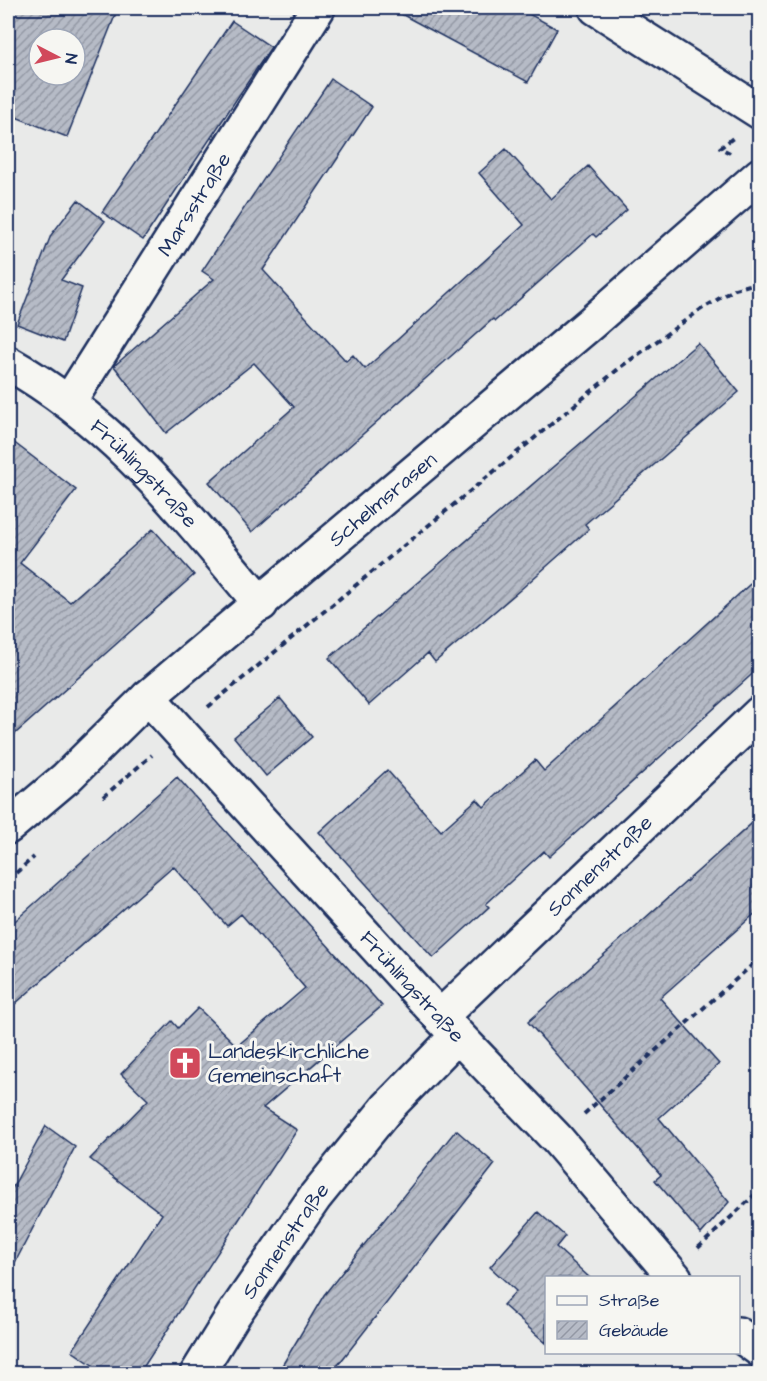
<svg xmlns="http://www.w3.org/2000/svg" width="767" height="1381" viewBox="0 0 767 1381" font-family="'Architects Daughter',sans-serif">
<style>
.building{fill:url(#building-hatch);stroke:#1b2f5e;stroke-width:1.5;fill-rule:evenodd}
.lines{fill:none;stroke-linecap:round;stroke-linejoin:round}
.street-casing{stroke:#1b2f5e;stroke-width:38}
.path{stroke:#1b2f5e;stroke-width:4;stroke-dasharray:6 4.5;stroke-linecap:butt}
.street{stroke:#f6f6f2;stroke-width:33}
.labels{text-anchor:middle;stroke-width:6;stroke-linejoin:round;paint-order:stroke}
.street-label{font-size:21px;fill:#1b2f5e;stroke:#f6f6f2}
.poi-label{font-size:21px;fill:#1b2f5e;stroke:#f6f6f2;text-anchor:start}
</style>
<defs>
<pattern id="building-hatch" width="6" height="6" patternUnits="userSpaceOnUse" patternTransform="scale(1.5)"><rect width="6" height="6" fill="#b6bbc6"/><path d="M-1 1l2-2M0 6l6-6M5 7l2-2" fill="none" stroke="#9398a4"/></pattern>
</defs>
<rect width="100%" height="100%" fill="#e9eae9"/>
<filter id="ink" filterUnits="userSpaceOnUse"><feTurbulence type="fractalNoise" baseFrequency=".0167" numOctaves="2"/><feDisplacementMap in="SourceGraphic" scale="12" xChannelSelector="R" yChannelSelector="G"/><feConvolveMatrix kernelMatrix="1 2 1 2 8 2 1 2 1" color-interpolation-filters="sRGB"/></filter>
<g filter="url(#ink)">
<path class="building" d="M8,8H118L67,137L8,114ZM39,39H75V75H39Z
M390,8H518L557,29L528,82Z
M232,21L271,47L143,240L102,212Z
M331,79L372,107L263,270L346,361L353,355L365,369L524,225L479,173L506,149L551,199L588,166L627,210L596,237L593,234L495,321L493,319L252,532L209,482L294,407L254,363L166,433L114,366L214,279L202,271Z
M78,200L105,221L61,280L82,288L63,342L17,324L51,235Z
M698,343L739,392L585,524L589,529L520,590L435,662L428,653L369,705L329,658Z
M8,438L76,490L20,563L70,602L153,529L194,575L8,740Z
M759,576V668L549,857L544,851L486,904L489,907L433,958L319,832L387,770L441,831L477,799L484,807L535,760L544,771Z
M280,698L312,737L266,776L234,737Z
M177,777L382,1006L263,1108L297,1130L139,1374H106L72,1351L162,1214L90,1159L148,1100L121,1074L172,1021L178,1028L198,1008L237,1046L305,988L241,914L227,926L173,866L8,1010V927Z
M759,817V910L660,998L719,1064L659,1118L729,1202L701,1234L655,1180L661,1175L528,1022Z
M46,1126L75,1147L8,1276V1196Z
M456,1130L495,1164L331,1374H277L324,1295Z
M538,1212L565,1236L556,1247L590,1278H546V1343L503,1305L516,1291L490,1267Z"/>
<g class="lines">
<g class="street-casing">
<g id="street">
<path d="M596,8L760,112"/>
<path id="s1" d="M8,363C116,424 182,511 261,604"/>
<path id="s2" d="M69,402L318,8"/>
<path id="s3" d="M148,697L440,1017L557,1139L675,1278"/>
<path id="s4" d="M8,827L66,778L148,697L591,323L760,175"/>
<path id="s5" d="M440,1017L760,713"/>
<path d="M738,1334L760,1350"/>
<path id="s6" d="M197,1374L234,1314L315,1197L388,1107L457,1036"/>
</g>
</g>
<path class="path" d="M730,153L720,148L733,138
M208,707L622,366L700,310L735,289L760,282
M103,797L152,755
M8,880L34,857
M584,1114L760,958
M698,1248L760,1190
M631,1374L634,1364"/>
<use href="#street" class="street"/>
</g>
</g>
<defs>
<g id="church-square" transform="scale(1.725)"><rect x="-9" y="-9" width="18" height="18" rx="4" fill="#d1495b" stroke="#f6f6f2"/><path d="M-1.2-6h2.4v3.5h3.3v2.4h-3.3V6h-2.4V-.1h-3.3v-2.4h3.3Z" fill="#fff"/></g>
</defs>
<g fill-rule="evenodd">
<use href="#church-square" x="185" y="1063"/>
</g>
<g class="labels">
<g class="street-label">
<text dy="7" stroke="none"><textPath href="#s2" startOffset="234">Marsstraße</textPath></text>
<text dy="7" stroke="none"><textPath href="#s1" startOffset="176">Frühlingstraße</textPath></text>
<text dy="7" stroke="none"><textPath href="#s4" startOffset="498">Schelmsrasen</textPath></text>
<text dy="7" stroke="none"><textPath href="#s5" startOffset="220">Sonnenstraße</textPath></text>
<text dy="7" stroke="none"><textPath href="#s3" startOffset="392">Frühlingstraße</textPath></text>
<text dy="7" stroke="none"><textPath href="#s6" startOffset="160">Sonnenstraße</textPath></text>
</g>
<g class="poi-label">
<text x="208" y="1058">Landeskirchliche<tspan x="208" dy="24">Gemeinschaft</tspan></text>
</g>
</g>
<rect width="767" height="1381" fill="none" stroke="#f6f6f2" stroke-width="30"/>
<rect x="15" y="15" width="737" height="1351" fill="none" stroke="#1b2f5e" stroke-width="2" filter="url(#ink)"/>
<rect x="545" y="1276" width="195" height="78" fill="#f6f6f2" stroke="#9ea6b7" stroke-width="1.5"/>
<rect x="557" y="1296" width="30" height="9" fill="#f6f6f2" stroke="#9ea6b7" stroke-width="1.5"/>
<text x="599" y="1306" font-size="18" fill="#1b2f5e">Straße</text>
<rect x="557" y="1321" width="30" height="18" fill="url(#building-hatch)" stroke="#9ea6b7" stroke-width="1.5"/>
<text x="599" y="1336" font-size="18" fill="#1b2f5e">Gebäude</text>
<g transform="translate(57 57) rotate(97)"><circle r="28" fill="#f6f6f2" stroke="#9ea6b7" stroke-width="1.5"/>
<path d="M0-4.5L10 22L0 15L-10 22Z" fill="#d1495b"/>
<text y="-9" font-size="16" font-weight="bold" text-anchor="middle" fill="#1b2f5e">N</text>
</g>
</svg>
